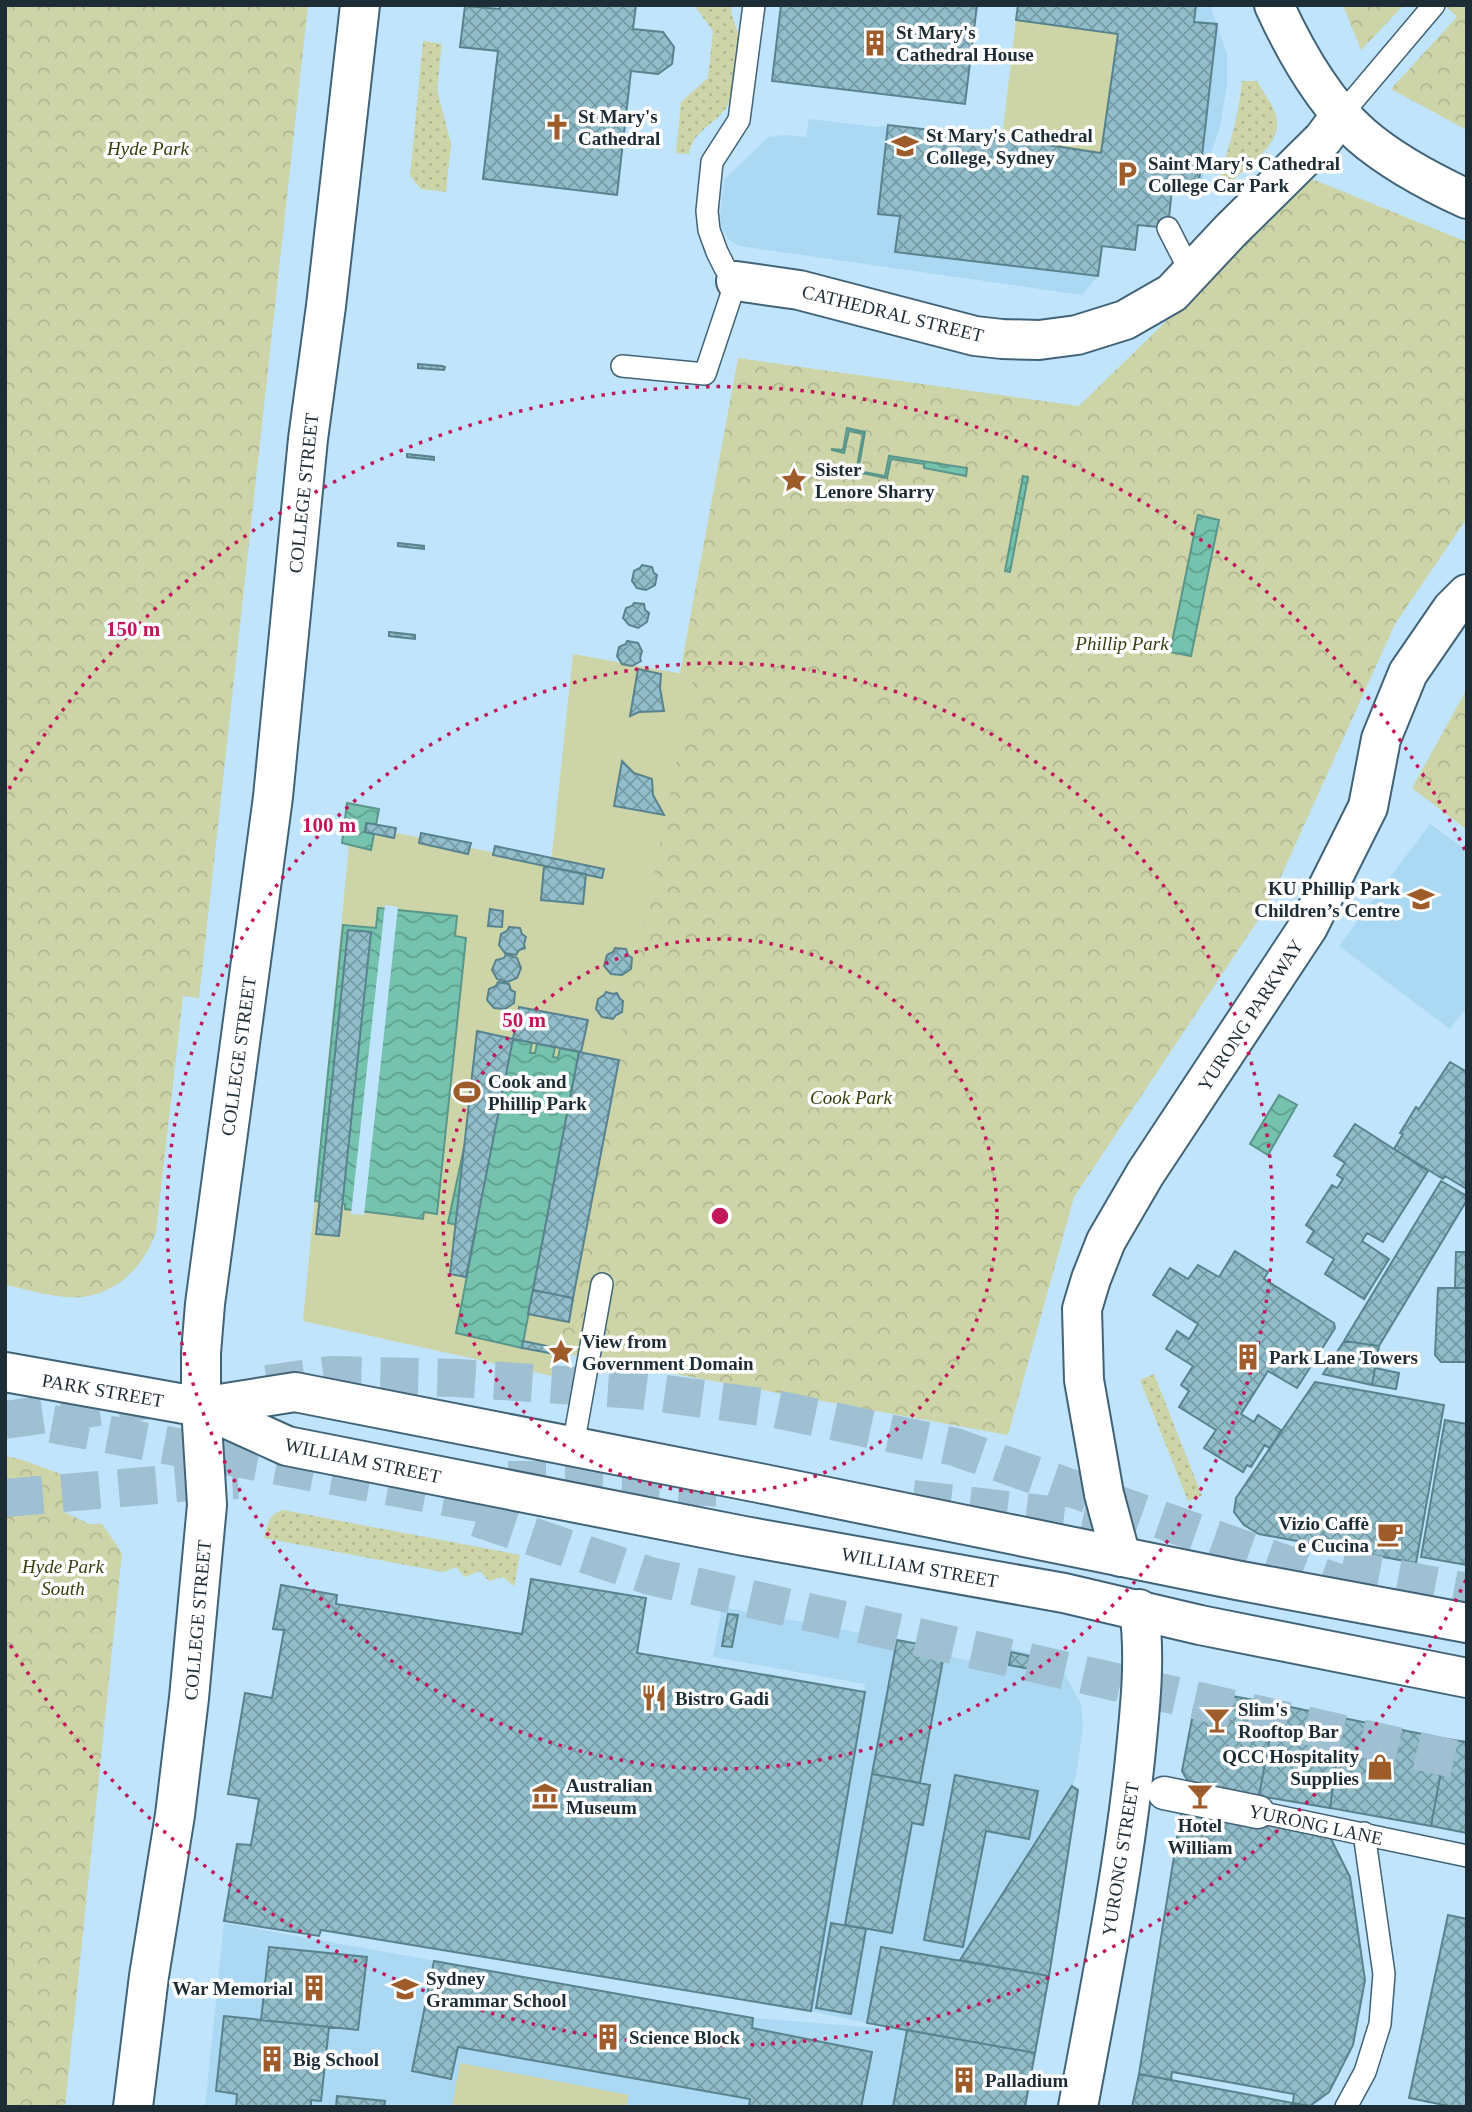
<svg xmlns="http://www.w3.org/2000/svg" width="1472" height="2112" viewBox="0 0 1472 2112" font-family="Georgia,serif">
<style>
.built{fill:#abd8f2}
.grass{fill:url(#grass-dots)}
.forest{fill:url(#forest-crowns)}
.pitch{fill:#cdd4a7}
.water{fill:url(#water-waves);stroke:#5b968a;stroke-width:2}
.pier{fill:#bfe4fb}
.building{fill:url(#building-cross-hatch);stroke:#58838e;stroke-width:2}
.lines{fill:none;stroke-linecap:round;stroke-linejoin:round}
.motorway-tunnel{stroke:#9fbfd3;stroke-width:38;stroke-dasharray:38 19;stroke-linecap:butt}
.service-casing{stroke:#416377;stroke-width:24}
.pedestrian-casing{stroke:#416377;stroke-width:35}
.minor-casing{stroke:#416377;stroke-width:42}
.tertiary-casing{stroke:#416377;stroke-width:42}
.secondary-casing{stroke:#416377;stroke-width:42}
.service{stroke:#fff;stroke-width:21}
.pedestrian{stroke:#fff;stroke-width:32}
.minor{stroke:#fff;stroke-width:38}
.tertiary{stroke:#fff;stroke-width:38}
.secondary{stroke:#fff;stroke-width:38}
.ring{fill:none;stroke:#c2185b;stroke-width:3.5;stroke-dasharray:3.5 7}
.labels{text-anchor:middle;stroke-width:7;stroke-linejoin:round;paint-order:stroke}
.poi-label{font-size:19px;font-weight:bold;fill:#1e2d35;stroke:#fff;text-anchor:start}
.park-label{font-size:19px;font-style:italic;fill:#393e0e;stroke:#fff}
.street-label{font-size:19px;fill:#1e2d35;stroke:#fff}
.centre{fill:#c2185b;stroke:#fff;stroke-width:3.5}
.ring-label{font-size:21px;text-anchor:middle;font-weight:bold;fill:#c2185b;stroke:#fff;stroke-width:7;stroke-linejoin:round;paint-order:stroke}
</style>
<defs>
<pattern id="grass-dots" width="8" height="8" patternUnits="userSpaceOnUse" patternTransform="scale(1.75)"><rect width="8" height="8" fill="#cdd4a7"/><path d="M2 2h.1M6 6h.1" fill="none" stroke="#b0b690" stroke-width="1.8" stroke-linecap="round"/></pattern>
<pattern id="forest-crowns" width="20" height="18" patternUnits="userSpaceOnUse" patternTransform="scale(1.75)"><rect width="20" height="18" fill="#cdd4a7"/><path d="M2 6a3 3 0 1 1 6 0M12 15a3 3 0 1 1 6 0" fill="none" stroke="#b0b690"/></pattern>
<pattern id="water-waves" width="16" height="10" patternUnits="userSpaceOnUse" patternTransform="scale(1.75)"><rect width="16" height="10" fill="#75c3ae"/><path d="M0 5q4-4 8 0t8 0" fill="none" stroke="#5f9f8e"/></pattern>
<pattern id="building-cross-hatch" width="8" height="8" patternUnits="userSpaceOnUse" patternTransform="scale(1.75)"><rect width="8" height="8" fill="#91beca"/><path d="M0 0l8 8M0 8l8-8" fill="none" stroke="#769ba5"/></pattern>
</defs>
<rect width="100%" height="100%" fill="#bfe4fb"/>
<path class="built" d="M1018,5H1210L1227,54V85L1220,127L1198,191L1173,188L1168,228L1138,225L1135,250L1102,246L1098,276L1082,295L739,246L729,240L722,229L720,215L724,180L768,137L785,135L806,137L809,119L877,127L888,125L1002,138L1118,34L1016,20Z
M1430,824L1467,851V1007L1450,1029L1339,946Z
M722,1607L945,1649L944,1655L975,1662L977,1655L1005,1661L1007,1648L1035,1654L1050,1661L1064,1673L1081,1704L1083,1726L1076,1777L1072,1786L1078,1790L1049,1976L882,1947L867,2023L811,2011L865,1684L713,1657Z
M224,1923L753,2018L907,2030L1035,2053L1025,2107H205Z"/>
<path class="grass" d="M694,5H731C730,18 737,25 739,37C740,48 735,87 731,98C724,122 692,128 689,154L676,153L681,102L708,78L713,31Z
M423,41L442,44L437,89L451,144L446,192L421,189L410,176Z
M1242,81H1257C1263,92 1272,103 1276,115C1284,143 1250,164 1232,181L1220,176C1230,144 1239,114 1242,81Z
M1154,1374L1202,1496L1188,1501L1140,1380Z
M283,1510L520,1555L514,1586L503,1577L489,1581L480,1571L465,1577L456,1567L443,1572L264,1538C267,1524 269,1514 283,1510Z"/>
<path class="forest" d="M5,5H308L199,998L183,996L156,1232C142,1272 109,1301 65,1297C45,1295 25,1289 5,1285Z
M1343,5H1404L1361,50Z
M1445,5H1467V130L1391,89L1457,17Z
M1312,179L1467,242V518L1395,624L1268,905L1074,1197L1008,1435L555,1352L738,358L1079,406Z
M1467,689V830L1412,788Z
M5,1456L23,1460L61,1474C69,1488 69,1496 62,1511L89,1524H102L122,1553L65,2107H5Z"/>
<path class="pitch" d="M1016,20L1118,34L1101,153L1002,138Z
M573,654L694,676L552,1376L303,1321L351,824L551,864Z
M460,2063L629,2095L626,2107H452Z"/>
<path class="water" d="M847,428L865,432L858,471L885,476L889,456L967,468L966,476L924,468V464L891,459L887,478L856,472L863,434L849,431L844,453L832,450V449L843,450Z
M1023,476L1028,477L1010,572L1005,571Z
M1198,515L1219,520L1191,656L1170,652Z
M347,803L379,809L376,825L366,823L365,832L374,834L371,850L342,843Z
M378,908L457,916L455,936L466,938L437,1214L424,1212L423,1219L345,1209V1204L315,1201L343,925L376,928Z
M513,1039L532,1042L530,1053H535L537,1044L555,1047L553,1057L558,1058L560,1048L579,1052L522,1348L456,1333L476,1229L448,1223L486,1044Z
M1279,1095L1297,1105L1268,1155L1250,1144Z"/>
<path class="pier" d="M385,905L398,907L364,1215L351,1214Z"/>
<path class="building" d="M500,5H636L633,29L663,32L674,47L672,64L658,74L631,71L617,195L483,179L498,51L460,47L465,6L500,9Z
M781,5H977L965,104L772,81Z
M1018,5H1196L1194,22L1217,24L1198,191L1172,188L1168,228L1138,225L1135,250L1102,246L1098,276L895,252L900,216L878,214L888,125L1002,138L1101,153L1118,34L1016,20Z
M418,364L442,366L445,367L444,370L418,368Z
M407,454L434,457V460L407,457Z
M398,543L424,546V549L398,546Z
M642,565L652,567L654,573L657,575L655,585L646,590L637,588L632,581L634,571L640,568Z
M634,603L644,604L645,610L649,613L647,622L638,628L629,625L623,618L626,608L632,606Z
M389,632L415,635V639L389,636Z
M627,641L638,643L642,651L640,658L641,661L632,666L622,664L617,656L619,647L626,644Z
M638,669L661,674L660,688L664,711L639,712L630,716Z
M622,761L634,773L652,779L653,795L664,815L614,806Z
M367,823L396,828L394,838L365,832Z
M421,833L471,843L468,854L419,843Z
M495,846L604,869L602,878L493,855Z
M544,866L586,874L583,904L541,900Z
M490,909L503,911L502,927L488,926Z
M509,927L520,928L522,934L526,937L524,944L525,948L519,950L516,955L505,953L499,945L501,934L507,931Z
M348,930L371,932L339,1236L316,1234Z
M615,948L626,949L628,955L632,958L631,969L622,975L611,974L604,966L607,955L613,952Z
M506,954L517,958L521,968L517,978L507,982L497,979L492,970L496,960L504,958Z
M498,982L509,984L511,990L515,992L514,1003L505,1009L494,1008L487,1000L489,989L496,986Z
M606,992L613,994L617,993L620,999L623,1001L622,1012L616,1015L613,1019L602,1017L596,1009L598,999L604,995Z
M519,1007L588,1020L581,1052L513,1039Z
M477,1031L513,1039L466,1277L450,1274Z
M579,1052L619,1060L573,1298L533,1290Z
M1450,1062L1467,1072V1185L1465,1188L1445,1176L1443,1179L1394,1149L1403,1134L1400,1133L1416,1107L1419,1109Z
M1355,1124L1428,1171L1383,1242L1367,1233L1362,1241L1389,1259L1364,1299L1325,1274L1334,1259L1307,1242L1314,1231L1306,1225L1332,1185L1337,1188L1343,1179L1337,1175L1345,1163L1334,1156Z
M1441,1181L1467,1196V1200L1379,1346L1344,1341Z
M1235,1251L1268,1272L1264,1279L1334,1323L1335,1328L1297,1388L1268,1371L1241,1414L1254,1422L1258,1415L1281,1430L1270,1449L1265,1445L1251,1467L1247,1465L1243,1472L1204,1448L1216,1430L1179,1407L1189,1391L1181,1385L1193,1366L1166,1349L1177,1331L1189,1339L1198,1324L1153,1295L1170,1268L1188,1279L1198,1265L1219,1277Z
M1456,1252H1467V1288H1455Z
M1438,1288H1467L1466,1362H1441L1435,1355Z
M533,1290L573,1298L569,1322L528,1314Z
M523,1341L561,1349L560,1355L522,1348Z
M1344,1341L1379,1346L1372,1385L1323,1374Z
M1375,1368L1399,1373L1396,1389L1372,1385Z
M1315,1382L1444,1405L1416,1563L1259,1534L1244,1525L1234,1512L1236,1498Z
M1445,1420L1467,1424V1565L1421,1557Z
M531,1579L646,1598L637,1653L865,1692L811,2011L321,1930L319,1936L224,1921L237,1844L251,1845L259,1799L228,1794L245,1693L272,1698L284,1630L273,1629L281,1585L337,1595L336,1604L522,1634Z
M728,1614L738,1615L732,1647L722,1646Z
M897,1640L945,1649L920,1783L872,1774Z
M1011,1652L1038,1658L1035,1670L1009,1665Z
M1210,1692L1276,1704L1259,1796L1188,1781L1182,1771L1195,1703Z
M1276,1704L1343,1718L1330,1808L1259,1796Z
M1343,1718L1447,1739L1431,1826L1330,1808Z
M1447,1739L1467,1742V1833L1431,1826Z
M872,1774L930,1785L923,1825L912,1823L892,1933L845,1925Z
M955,1775L1038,1791L1029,1839L986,1831L963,1947L924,1940Z
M1072,1786L1078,1790L1049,1976L960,1960Z
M1182,1807L1328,1833L1350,1877L1365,1980L1353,2045L1329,2092L1310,2106L1293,2103L1294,2094L1172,2072L1171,2080L1139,2074Z
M1448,1915L1467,1919V2107H1454L1409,2098Z
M831,1923L866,1929L851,2014L816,2008Z
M269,1947L367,1957L358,2030L261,2020Z
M881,1947L1049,1976L1035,2053L867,2023Z
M434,1961L753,2018L752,2028L872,2052L861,2107H749L750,2099L458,2047L451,2079L412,2071Z
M224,2016L329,2027L321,2101L311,2100V2107H236L237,2094L216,2091Z
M907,2030L1035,2053L1025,2107H893Z
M1139,2074L1171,2080L1293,2103L1288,2107H1132Z
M337,2096L385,2101L384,2107H336Z"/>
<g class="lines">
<path class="motorway-tunnel" d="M267,1384L332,1375L457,1378L637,1390L776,1409L955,1447L1336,1582L1370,1590
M5,1420L149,1400
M52,1424L516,1510
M508,1480H572L724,1488
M5,1498L192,1482L238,1480
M913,1499L1076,1518L1124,1527
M477,1518L650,1576L1467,1762
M1342,1568L1467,1592"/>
<g class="service-casing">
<path id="service" d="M1341,115L1434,5
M1168,228L1191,273
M622,366L705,374L736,281L725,268L717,252L709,230L707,211L712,162L739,120L754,5
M573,1446L602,1284
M1258,1812L1467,1856
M1346,2107L1365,2072L1380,2024L1384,1974L1364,1833"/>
</g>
<g class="pedestrian-casing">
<path id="pedestrian" d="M1164,1793L1258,1812"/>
</g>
<g class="minor-casing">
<path id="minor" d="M736,281L799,290L975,336L1002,339L1039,340L1077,335L1125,320L1172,293L1230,231L1323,139L1341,115
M1121,1557L1104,1494L1084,1380L1082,1309L1091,1279L1106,1241L1145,1174L1308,927L1368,807L1381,739L1408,673L1452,609L1467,594
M1078,2107C1099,1992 1123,1875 1135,1759C1140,1709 1146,1658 1139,1609"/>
</g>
<g class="tertiary-casing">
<path id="tertiary" d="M1274,5C1295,51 1323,101 1361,135C1392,162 1430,182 1467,199"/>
</g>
<g class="secondary-casing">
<path id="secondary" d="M5,1372L201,1407L287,1446L744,1536L1064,1593L1200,1625L1467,1678
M201,1407L295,1392L759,1483L1236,1580L1467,1623
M133,2107L149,1976L175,1815L189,1698L207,1505L201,1407V1353L205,1304L273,797L308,439L326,306L360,5"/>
</g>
<use href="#service" class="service"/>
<use href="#pedestrian" class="pedestrian"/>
<use href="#minor" class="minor"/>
<use href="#tertiary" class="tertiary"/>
<use href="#secondary" class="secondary"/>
</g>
<g class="ring">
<circle cx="720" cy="1216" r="277"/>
<circle cx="720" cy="1216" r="553"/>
<path d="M1466 1580A830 830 0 0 1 9 1643M9 789A830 830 0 0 1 1466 852"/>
</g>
<defs>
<g id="building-bare" transform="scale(2.1)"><path d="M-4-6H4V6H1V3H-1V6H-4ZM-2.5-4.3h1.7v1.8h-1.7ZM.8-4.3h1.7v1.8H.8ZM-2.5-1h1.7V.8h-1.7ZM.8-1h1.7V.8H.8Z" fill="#9e5c2a" stroke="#fff" stroke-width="2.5" paint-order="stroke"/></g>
<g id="church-bare" transform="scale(2.1)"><path d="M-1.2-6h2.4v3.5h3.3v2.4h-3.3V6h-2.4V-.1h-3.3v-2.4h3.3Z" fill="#9e5c2a" stroke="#fff" stroke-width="2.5" paint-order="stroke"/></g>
<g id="school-bare" transform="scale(2.1)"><path d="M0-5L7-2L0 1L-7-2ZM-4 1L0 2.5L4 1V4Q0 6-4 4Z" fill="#9e5c2a" stroke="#fff" stroke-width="2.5" paint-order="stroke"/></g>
<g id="parking-bare" transform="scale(2.1)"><path d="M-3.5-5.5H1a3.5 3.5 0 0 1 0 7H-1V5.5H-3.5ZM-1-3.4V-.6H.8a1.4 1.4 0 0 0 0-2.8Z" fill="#9e5c2a" stroke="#fff" stroke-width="2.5" paint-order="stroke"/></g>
<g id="sight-bare" transform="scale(2.1)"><path d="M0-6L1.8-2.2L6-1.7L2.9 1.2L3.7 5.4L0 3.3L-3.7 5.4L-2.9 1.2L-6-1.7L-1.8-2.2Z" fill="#9e5c2a" stroke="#fff" stroke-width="2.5" paint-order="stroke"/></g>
<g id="stadium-bare" transform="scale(2.1)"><path d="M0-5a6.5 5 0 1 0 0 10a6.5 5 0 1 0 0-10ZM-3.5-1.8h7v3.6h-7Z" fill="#9e5c2a" stroke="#fff" stroke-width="2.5" paint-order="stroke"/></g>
<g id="cafe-bare" transform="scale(2.1)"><path d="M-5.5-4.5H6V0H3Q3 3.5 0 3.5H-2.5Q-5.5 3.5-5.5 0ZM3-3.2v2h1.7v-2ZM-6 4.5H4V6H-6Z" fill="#9e5c2a" stroke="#fff" stroke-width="2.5" paint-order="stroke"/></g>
<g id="restaurant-bare" transform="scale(2.1)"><path d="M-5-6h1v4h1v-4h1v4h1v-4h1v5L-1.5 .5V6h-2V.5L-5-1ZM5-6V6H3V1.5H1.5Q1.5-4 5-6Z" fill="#9e5c2a" stroke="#fff" stroke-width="2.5" paint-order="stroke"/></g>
<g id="bar-bare" transform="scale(2.1)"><path d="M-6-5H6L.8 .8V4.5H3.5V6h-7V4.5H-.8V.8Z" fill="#9e5c2a" stroke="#fff" stroke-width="2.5" paint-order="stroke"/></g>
<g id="shop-bare" transform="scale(2.1)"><path d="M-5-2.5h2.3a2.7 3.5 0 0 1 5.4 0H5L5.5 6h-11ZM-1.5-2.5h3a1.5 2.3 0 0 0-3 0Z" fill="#9e5c2a" stroke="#fff" stroke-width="2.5" paint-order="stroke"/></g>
<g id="museum-bare" transform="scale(2.1)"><path d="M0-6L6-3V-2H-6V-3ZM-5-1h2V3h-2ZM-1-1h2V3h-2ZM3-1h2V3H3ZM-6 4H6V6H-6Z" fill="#9e5c2a" stroke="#fff" stroke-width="2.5" paint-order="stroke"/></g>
</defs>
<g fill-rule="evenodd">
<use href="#building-bare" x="875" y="43"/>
<use href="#church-bare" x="557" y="127"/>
<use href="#school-bare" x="905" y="146"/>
<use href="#parking-bare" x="1127" y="174"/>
<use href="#sight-bare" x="794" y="480"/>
<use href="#school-bare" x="1421" y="899"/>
<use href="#stadium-bare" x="467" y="1092"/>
<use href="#sight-bare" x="561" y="1352"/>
<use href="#building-bare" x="1248" y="1357"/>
<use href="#cafe-bare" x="1390" y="1534"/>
<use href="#restaurant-bare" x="654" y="1698"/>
<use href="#bar-bare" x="1217" y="1720"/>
<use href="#shop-bare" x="1380" y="1767"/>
<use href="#museum-bare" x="545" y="1796"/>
<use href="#bar-bare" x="1200" y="1796"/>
<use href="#building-bare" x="314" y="1988"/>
<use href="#school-bare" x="405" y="1989"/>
<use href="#building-bare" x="608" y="2037"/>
<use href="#building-bare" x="272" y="2059"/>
<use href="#building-bare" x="964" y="2080"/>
</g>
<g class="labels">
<g class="poi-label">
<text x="896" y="39">St Mary's<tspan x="896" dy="22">Cathedral House</tspan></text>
<text x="578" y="123">St Mary's<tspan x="578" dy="22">Cathedral</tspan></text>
<text x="926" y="142">St Mary's Cathedral<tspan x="926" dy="22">College, Sydney</tspan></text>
<text x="1148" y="170">Saint Mary's Cathedral<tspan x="1148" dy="22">College Car Park</tspan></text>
<text x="815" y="476">Sister<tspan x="815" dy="22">Lenore Sharry</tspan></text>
<text x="1400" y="895" text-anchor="end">KU Phillip Park<tspan x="1400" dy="22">Children’s Centre</tspan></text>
<text x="488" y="1088">Cook and<tspan x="488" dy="22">Phillip Park</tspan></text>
<text x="582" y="1348">View from<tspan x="582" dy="22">Government Domain</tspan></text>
<text x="1269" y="1364">Park Lane Towers</text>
<text x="1369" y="1530" text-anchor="end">Vizio Caffè<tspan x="1369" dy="22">e Cucina</tspan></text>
<text x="675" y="1705">Bistro Gadi</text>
<text x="1238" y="1716">Slim's<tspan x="1238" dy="22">Rooftop Bar</tspan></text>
<text x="1359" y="1763" text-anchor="end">QCC Hospitality<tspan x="1359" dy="22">Supplies</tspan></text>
<text x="566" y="1792">Australian<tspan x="566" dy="22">Museum</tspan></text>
<text x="1200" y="1832" text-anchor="middle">Hotel<tspan x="1200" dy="22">William</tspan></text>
<text x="426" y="1985">Sydney<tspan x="426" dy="22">Grammar School</tspan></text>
<text x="293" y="1995" text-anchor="end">War Memorial</text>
<text x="629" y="2044">Science Block</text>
<text x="293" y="2066">Big School</text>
<text x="985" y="2087">Palladium</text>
</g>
<g class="park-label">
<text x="148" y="155">Hyde Park</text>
<text x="1122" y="650">Phillip Park</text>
<text x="851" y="1104">Cook Park</text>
<text x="63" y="1573">Hyde Park<tspan x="63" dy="22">South</tspan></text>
</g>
<g class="street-label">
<text transform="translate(893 313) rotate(14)" y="7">CATHEDRAL STREET</text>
<text transform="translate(303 493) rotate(-84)" y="7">COLLEGE STREET</text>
<text transform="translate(1250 1015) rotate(-57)" y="7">YURONG PARKWAY</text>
<text transform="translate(238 1056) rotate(-82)" y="7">COLLEGE STREET</text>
<text transform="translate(103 1390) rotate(10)" y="7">PARK STREET</text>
<text transform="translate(363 1460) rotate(12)" y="7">WILLIAM STREET</text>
<text transform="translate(920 1567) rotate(10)" y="7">WILLIAM STREET</text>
<text transform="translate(197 1620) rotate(-85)" y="7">COLLEGE STREET</text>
<text transform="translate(1316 1824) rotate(12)" y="7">YURONG LANE</text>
<text transform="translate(1120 1859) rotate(-81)" y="7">YURONG STREET</text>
</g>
</g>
<circle cx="720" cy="1216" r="10" class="centre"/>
<g class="ring-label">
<text x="133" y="636">150 m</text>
<text x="329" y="832">100 m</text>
<text x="524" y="1027">50 m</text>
</g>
<rect width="1472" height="2112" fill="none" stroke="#1e2d35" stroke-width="14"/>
</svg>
